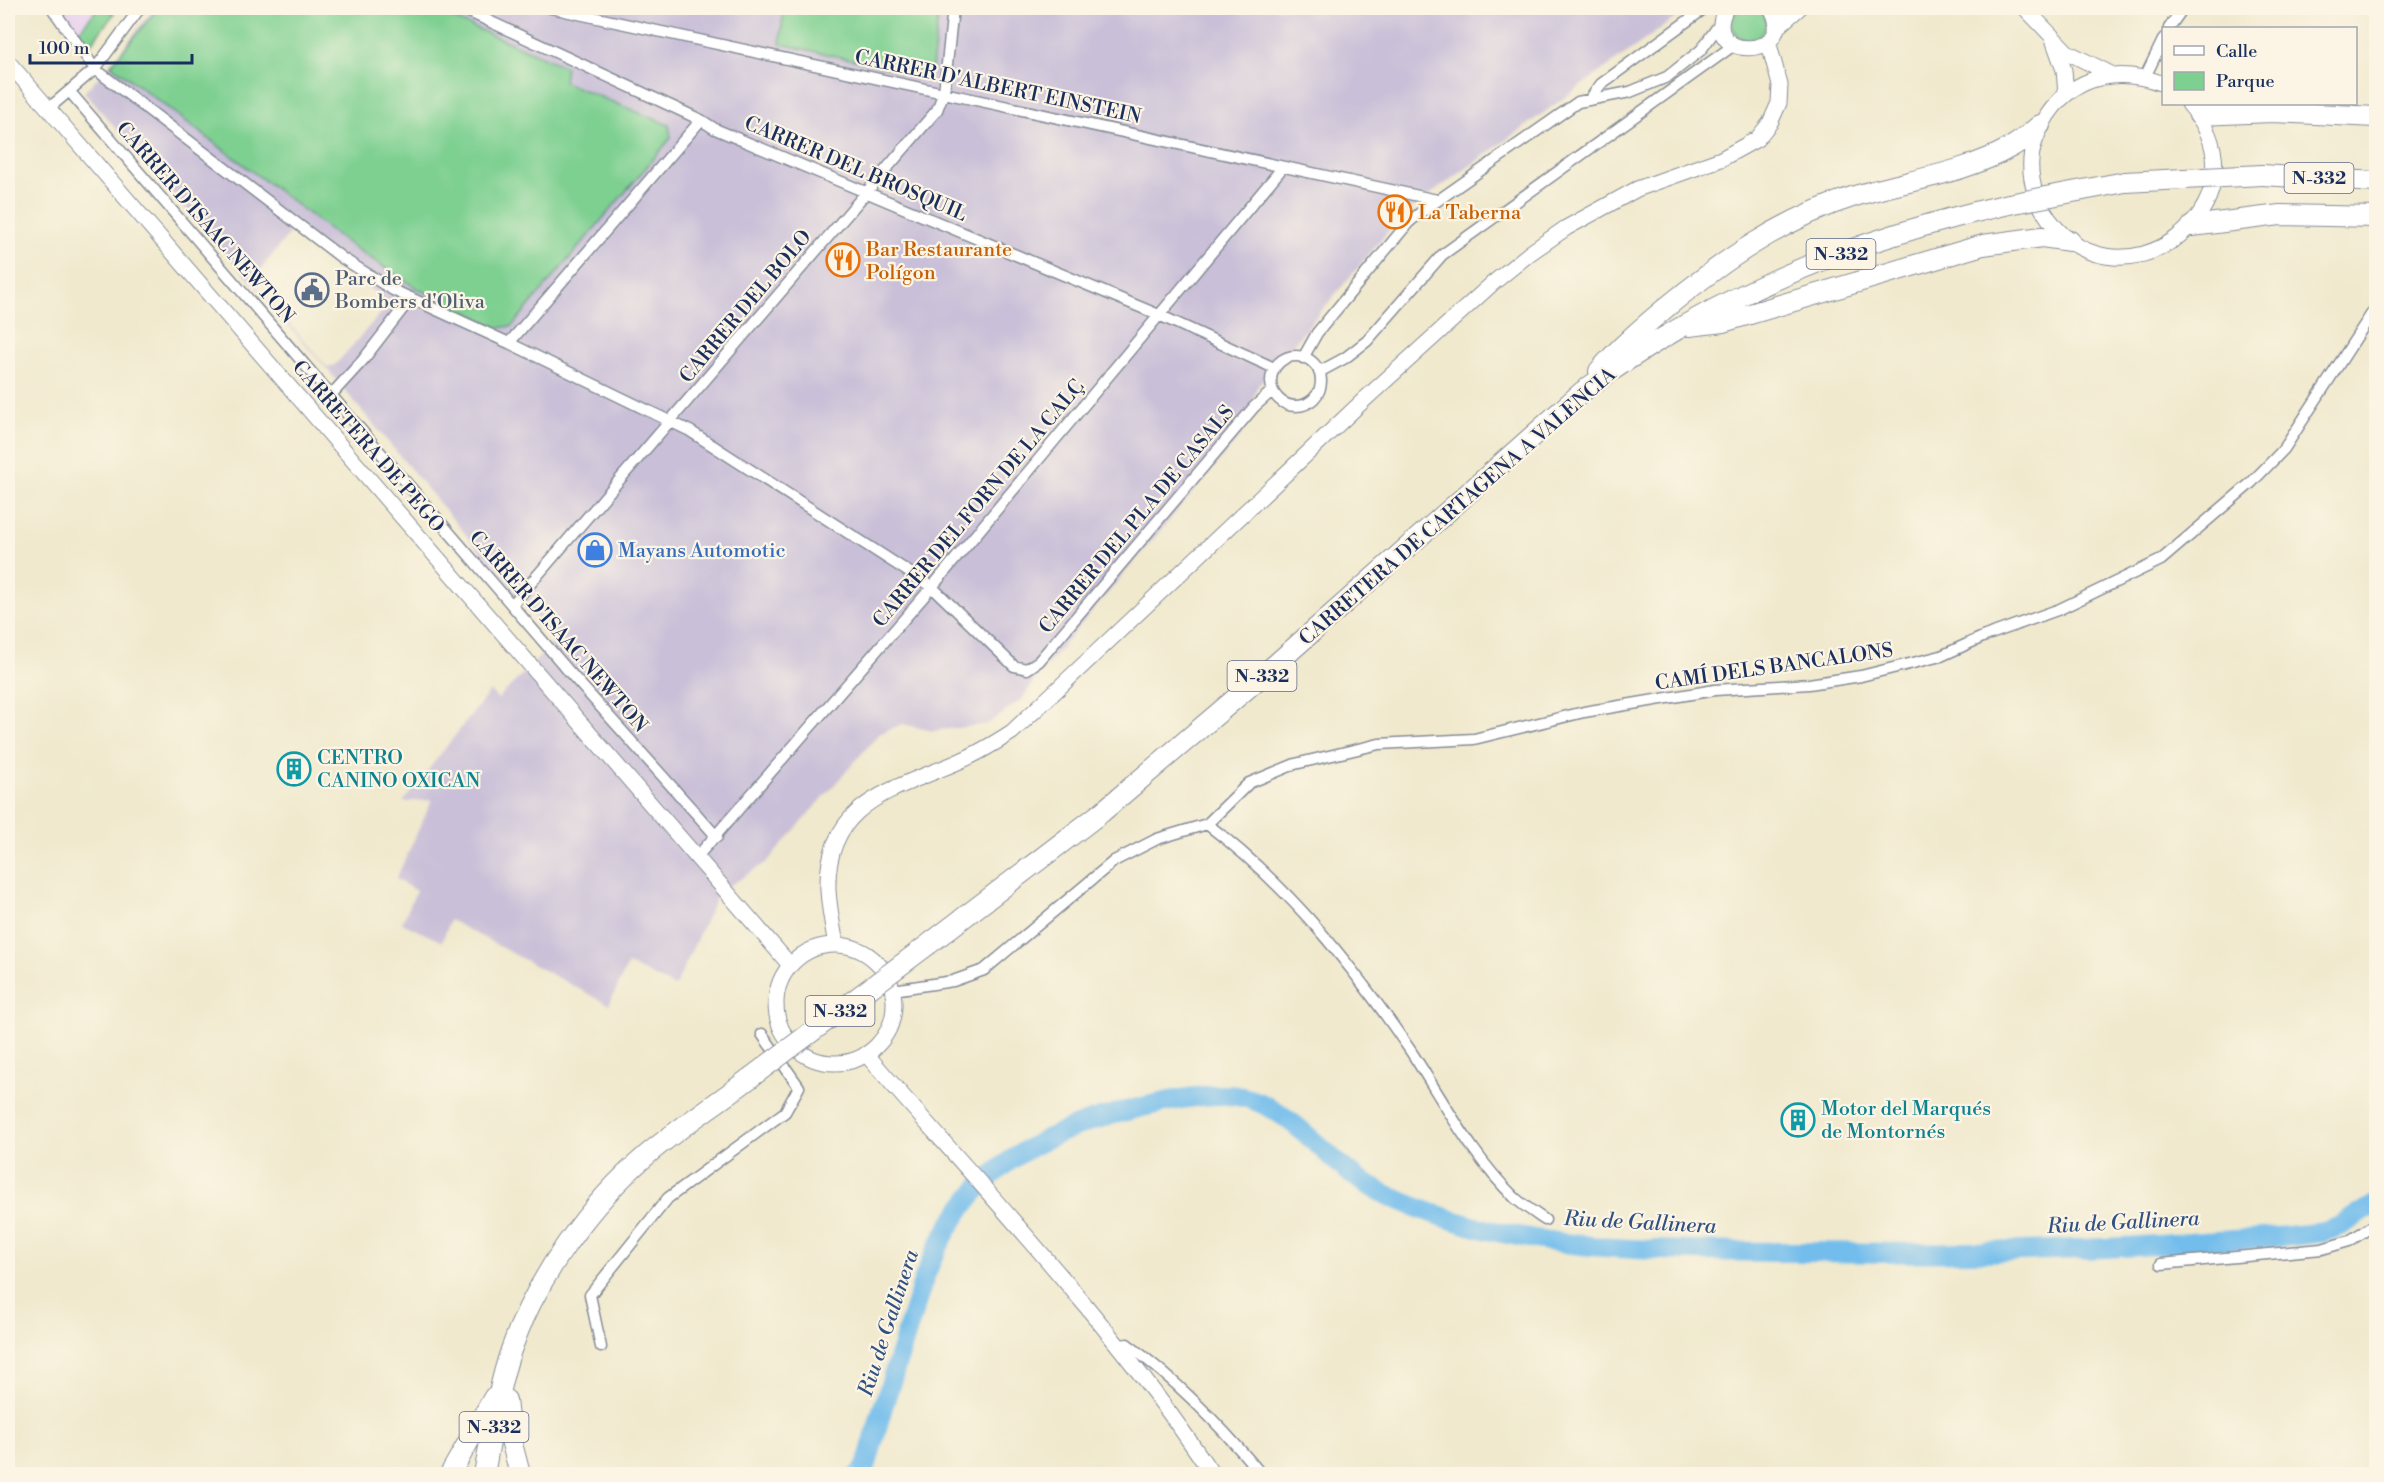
<svg xmlns="http://www.w3.org/2000/svg" width="2384" height="1482" viewBox="0 0 2384 1482" font-family="'Libre Bodoni',serif">
<style>
.built{fill:#e8d2ef}
.industrial{fill:#c9bfd8;fill-rule:evenodd}
.green{fill:#7ed091;stroke:#4c8078;stroke-width:1.5}
.lines{fill:none;stroke-linecap:round;stroke-linejoin:round}
.stream{stroke:#73bdec;stroke-width:3}
.river{stroke:#73bdec;stroke-width:20}
.street-casing{stroke:#868c96;stroke-width:13}
.secondary-casing{stroke:#868c96;stroke-width:17}
.highway-casing{stroke:#868c96;stroke-width:22}
.street{stroke:#fff;stroke-width:10}
.secondary{stroke:#fff;stroke-width:15}
.highway{stroke:#fff;stroke-width:20}
.highway-bridge-casing{stroke:#868c96;stroke-width:22;stroke-linecap:butt}
.highway-bridge{stroke:#fff;stroke-width:20}
.labels{text-anchor:middle;stroke-width:4.5;stroke-linejoin:round;paint-order:stroke}
.shield{fill:#fcf5e5;stroke:#5e6a86;stroke-width:1.5}
.shield-label{font-size:18px;font-weight:bold;fill:#1b2f5e}
.street-label{font-size:20px;fill:#1b2f5e;stroke:#fcf5e5}
.food-label{font-size:20px;fill:#c56008;stroke:#fcf5e5;text-anchor:start}
.service-label{font-size:20px;fill:#4e5e75;stroke:#fcf5e5;text-anchor:start}
.shop-label{font-size:20px;fill:#366cbe;stroke:#fcf5e5;text-anchor:start}
.culture-label{font-size:20px;fill:#0d838f;stroke:#fcf5e5;text-anchor:start}
.water-label{font-size:21px;font-style:italic;fill:#315282;stroke:#fcf5e5}
</style>
<rect width="100%" height="100%" fill="#fcf5e5"/>
<filter id="ink" filterUnits="userSpaceOnUse"><feTurbulence type="fractalNoise" baseFrequency=".0167" numOctaves="2"/><feDisplacementMap in="SourceGraphic" scale="12" xChannelSelector="R" yChannelSelector="G"/><feConvolveMatrix kernelMatrix="1 2 1 2 8 2 1 2 1" color-interpolation-filters="sRGB"/></filter>
<filter id="wash" filterUnits="userSpaceOnUse"><feTurbulence type="fractalNoise" baseFrequency=".008" numOctaves="4" result="noise"/><feDisplacementMap in="SourceGraphic" scale="24" xChannelSelector="R" yChannelSelector="G"/><feGaussianBlur stdDeviation="1.35" result="paint"/><feColorMatrix in="noise" values="0 0 0 0 0 0 0 0 0 0 0 0 0 0 0 0 0 1.4 0 .05"/><feComposite in="paint" operator="in"/></filter>
<g filter="url(#wash)">
<rect width="100%" height="100%" fill="#f0e9cd"/>
<path class="built" d="M62,8H119L89,46Z"/>
<path class="industrial" d="M154,8H1689L1403,214L1257,387L1243,433L1034,680L1023,698L988,724L933,731L902,724L879,734L767,862L718,893L675,987L628,964L609,1005L450,920L442,942L402,923L416,891L396,879L432,800L403,802L490,691L498,699L555,641L326,368L84,92L110,65ZM290,232L380,296L382,312L335,365L327,367L252,281Z"/>
<path class="green" d="M1732 23a17 17 0 1 1 34 0a17 17 0 1 1-34 0Z
M98,8H106L114,14L89,46L79,31Z
M158,8H430L566,67L564,82L669,125L671,138L512,326L499,328L416,288L350,245L111,65Z
M784,8H939L932,69L923,75L780,44Z"/>
<g class="lines">
<path class="stream" d="M847,1474L871,1451"/>
<path class="river" d="M864,1474L882,1410L925,1276C965,1174 1032,1133 1134,1109C1164,1102 1194,1095 1224,1095C1285,1095 1321,1159 1370,1186C1402,1204 1441,1217 1476,1227C1583,1254 1692,1251 1801,1252C1935,1254 2069,1252 2203,1242C2244,1239 2284,1238 2324,1232L2340,1226L2376,1204"/>
</g>
</g>
<g filter="url(#ink)">
<g class="lines">
<g class="street-casing">
<path id="street" d="M52,8L95,69L342,258L393,290L509,343L690,431L932,587L1014,666L1027,669L1039,661L1254,407L1272,391
M461,8L701,120L715,129L1159,315L1274,368
M551,8L1437,200
M2169,28L2183,8
M2145,77L2164,38
M70,92L572,675L717,837
M1590,99L1601,84L1705,8
M48,109L95,69L140,8
M509,343L701,120
M1271 381a25 25 0 1 1 50 0a25 25 0 1 1-50 0Z
M1303,358L1317,333L1408,223L1420,213L1578,102L1630,92L1667,77L1701,50L1721,22
M1319,372L1345,358L1367,341L1442,255L1734,45
M331,395L363,360L411,298
M512,605L937,110L944,92L953,8
M1207,824C1290,887 1352,965 1410,1050C1443,1100 1472,1157 1515,1198C1524,1206 1535,1213 1545,1220
M696,858L932,587L1283,167
M893,990L953,981L984,970L1114,861L1157,839L1207,824L1249,783L1295,764L1379,744L1474,739L1584,712L1715,690L1809,684L1861,676L1941,656L1985,636L2060,609L2161,560L2251,483L2284,449L2376,307
M2161,1264L2322,1249L2349,1241L2376,1224
M1117,1346L1127,1344C1178,1381 1221,1426 1261,1474
M601,1347L590,1295L668,1198L785,1112L799,1087L762,1034
M8,1470L11,1474"/>
</g>
<g class="secondary-casing">
<path id="secondary" d="M1726,8C1698,63 1801,59 1771,8
M2025,8L2067,52L2113,75
M1775,29L1799,8
M2054,42L2064,70L2066,94
M8,62L790,965
M2164,84C2104,62 2054,84 2034,144C2027,165 2032,192 2043,210C2112,325 2278,207 2189,104
M836,945C833,927 829,909 828,890C825,801 895,790 960,761C979,753 995,743 1012,732L1365,399L1493,283L1530,253L1566,228L1637,189L1721,159L1757,139L1770,123L1779,103L1780,85L1768,41
M776 1004a59 59 0 1 1 118 0a59 59 0 1 1-118 0Z
M866,1054C985,1191 1112,1323 1212,1474"/>
</g>
<g class="highway-casing">
<path id="highway" d="M2199,115L2272,112L2376,117
M2262,175L2376,182
M2192,226L2280,215L2376,217
M1689,326L1723,322L1983,245L2042,237L2070,241
M1599,371C1620,346 1643,327 1668,306C1725,259 1785,218 1855,196C1904,181 1967,173 2011,147C2022,141 2031,133 2040,125
M929,944L1102,812L1276,664L1582,392C1708,298 1857,238 2009,204
M506,1400L510,1436L520,1474
M450,1474L494,1397
M484,1474C492,1434 497,1390 511,1350C536,1278 590,1203 648,1154C680,1127 716,1104 750,1078"/>
</g>
<use href="#street" class="street"/>
<use href="#secondary" class="secondary"/>
<use href="#highway" class="highway"/>
<g class="highway-bridge-casing">
<path id="highway-bridge" d="M2009,204L2125,182L2262,175
M750,1078L929,944"/>
</g>
<use href="#highway-bridge" class="highway-bridge"/>
</g>
</g>
<defs>
<g id="restaurant-ring" transform="scale(1.725)"><circle r="9.5" fill="#fcf5e5" stroke="#e8710a" stroke-width="1.5"/><path d="M-5-6h1v4h1v-4h1v4h1v-4h1v5L-1.5 .5V6h-2V.5L-5-1ZM5-6V6H3V1.5H1.5Q1.5-4 5-6Z" fill="#e8710a"/></g>
<g id="civic-ring" transform="scale(1.725)"><circle r="9.5" fill="#fcf5e5" stroke="#5c6f8a" stroke-width="1.5"/><path d="M-.6-6.5H3V-4.5H.6V-3L4-1V1h2V6H-6V1h2V-1L-.6-3ZM-1.2 2.5V6h2.4V2.5Z" fill="#5c6f8a"/></g>
<g id="shop-ring" transform="scale(1.725)"><circle r="9.5" fill="#fcf5e5" stroke="#3f7fe0" stroke-width="1.5"/><path d="M-5-2.5h2.3a2.7 3.5 0 0 1 5.4 0H5L5.5 6h-11ZM-1.5-2.5h3a1.5 2.3 0 0 0-3 0Z" fill="#3f7fe0"/></g>
<g id="building-ring" transform="scale(1.725)"><circle r="9.5" fill="#fcf5e5" stroke="#0f9aa8" stroke-width="1.5"/><path d="M-4-6H4V6H1V3H-1V6H-4ZM-2.5-4.3h1.7v1.8h-1.7ZM.8-4.3h1.7v1.8H.8ZM-2.5-1h1.7V.8h-1.7ZM.8-1h1.7V.8H.8Z" fill="#0f9aa8"/></g>
</defs>
<g fill-rule="evenodd">
<use href="#restaurant-ring" x="1395" y="212"/>
<use href="#restaurant-ring" x="843" y="260"/>
<use href="#civic-ring" x="312" y="290"/>
<use href="#shop-ring" x="595" y="550"/>
<use href="#building-ring" x="294" y="769"/>
<use href="#building-ring" x="1798" y="1120"/>
</g>
<g class="labels">
<g class="shield">
<rect x="2284.5" y="163" width="69" height="30" rx="4.5"/>
<rect x="1806.5" y="239" width="69" height="30" rx="4.5"/>
<rect x="1227.5" y="661" width="69" height="30" rx="4.5"/>
<rect x="805.5" y="996" width="69" height="30" rx="4.5"/>
<rect x="459.5" y="1412" width="69" height="30" rx="4.5"/>
</g>
<g class="shield-label">
<text x="2319" y="184">N-332</text>
<text x="1841" y="260">N-332</text>
<text x="1262" y="682">N-332</text>
<text x="840" y="1017">N-332</text>
<text x="494" y="1433">N-332</text>
</g>
<g class="street-label">
<text transform="translate(998 86) rotate(12)" y="7">CARRER D'ALBERT EINSTEIN</text>
<text transform="translate(856 168) rotate(23)" y="7">CARRER DEL BROSQUIL</text>
<text transform="translate(206 222) rotate(49)" y="7">CARRER D'ISAAC NEWTON</text>
<text transform="translate(745 306) rotate(-50)" y="7">CARRER DEL BOLO</text>
<text transform="translate(369 446) rotate(49)" y="7">CARRETERA DE PEGO</text>
<text transform="translate(978 503) rotate(-50)" y="7">CARRER DEL FORN DE LA CALÇ</text>
<text transform="translate(1457 506) rotate(-41)" y="7">CARRETERA DE CARTAGENA A VALENCIA</text>
<text transform="translate(1136 519) rotate(-50)" y="7">CARRER DEL PLA DE CASALS</text>
<text transform="translate(559 631) rotate(49)" y="7">CARRER D'ISAAC NEWTON</text>
<text transform="translate(1774 666) rotate(-8)" y="7">CAMÍ DELS BANCALONS</text>
</g>
<g class="food-label">
<text x="1418" y="219">La Taberna</text>
<text x="866" y="256">Bar Restaurante<tspan x="866" dy="23">Polígon</tspan></text>
</g>
<g class="service-label">
<text x="335" y="285">Parc de<tspan x="335" dy="23">Bombers d'Oliva</tspan></text>
</g>
<g class="shop-label">
<text x="618" y="557">Mayans Automotic</text>
</g>
<g class="culture-label">
<text x="317" y="764">CENTRO<tspan x="317" dy="23">CANINO OXICAN</tspan></text>
<text x="1821" y="1115">Motor del Marqués<tspan x="1821" dy="23">de Montornés</tspan></text>
</g>
<g class="water-label">
<text transform="translate(1640 1222) rotate(3)" y="7">Riu de Gallinera</text>
<text transform="translate(2123 1222) rotate(-3)" y="7">Riu de Gallinera</text>
<text transform="translate(888 1323) rotate(-72)" y="7">Riu de Gallinera</text>
</g>
</g>
<rect width="2384" height="1482" fill="none" stroke="#fcf5e5" stroke-width="30"/>
<rect x="2162" y="27" width="195" height="78" fill="#fcf5e5" stroke="#a2a6af" stroke-width="1.5"/>
<rect x="2174" y="46" width="30" height="9" fill="#ffffff" stroke="#a2a6af" stroke-width="1.5"/>
<text x="2216" y="57" font-size="18" fill="#1b2f5e">Calle</text>
<rect x="2174" y="72" width="30" height="18" fill="#7ed091" stroke="#a2a6af" stroke-width="1.5"/>
<text x="2216" y="87" font-size="18" fill="#1b2f5e">Parque</text>
<path d="M30 54v9h162v-9" fill="none" stroke="#1b2f5e" stroke-width="3"/>
<text x="39" y="54" font-size="18" fill="#1b2f5e" stroke="#fcf5e5" stroke-width="4.5" paint-order="stroke">100 m</text>
</svg>
